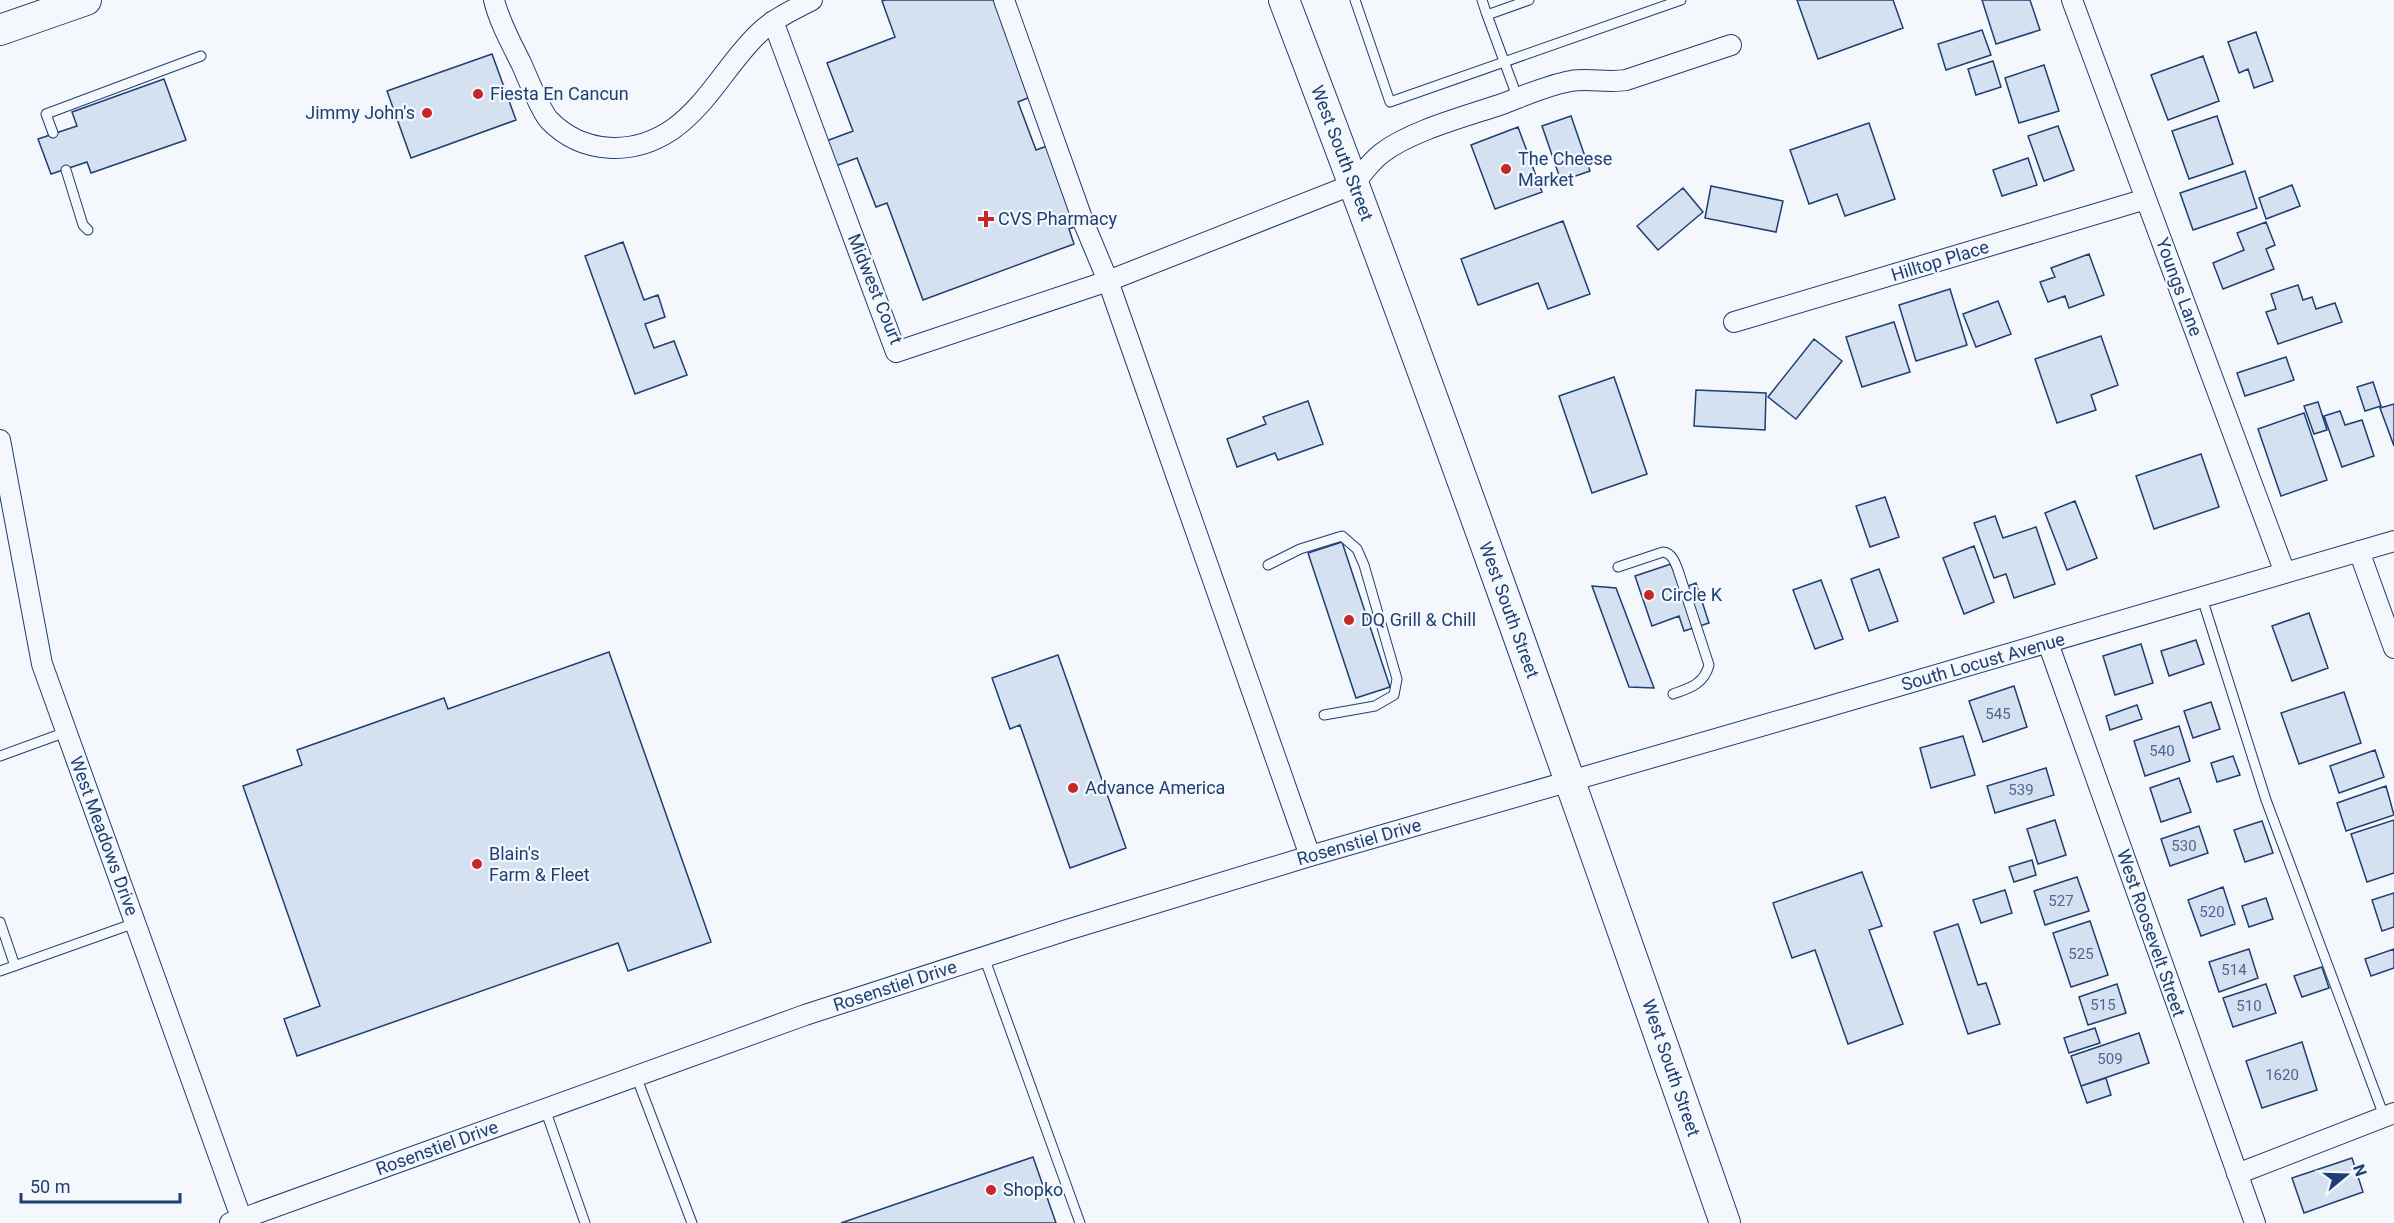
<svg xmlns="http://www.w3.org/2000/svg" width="2394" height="1223" viewBox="0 0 2394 1223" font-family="Roboto,sans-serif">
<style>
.building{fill:#d5e0f0;stroke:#1d3f73;stroke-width:1.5}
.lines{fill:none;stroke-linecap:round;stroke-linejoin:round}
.service-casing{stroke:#1d3f73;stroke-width:11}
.minor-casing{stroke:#1d3f73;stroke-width:22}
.primary-casing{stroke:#1d3f73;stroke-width:32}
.service{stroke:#f4f7fb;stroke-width:9}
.minor{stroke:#f4f7fb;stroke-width:20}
.primary{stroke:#f4f7fb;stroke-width:30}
.poi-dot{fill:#c62828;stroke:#f4f7fb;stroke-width:2}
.labels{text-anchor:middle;stroke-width:4.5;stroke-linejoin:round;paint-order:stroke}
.number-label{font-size:15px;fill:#4b6792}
.poi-label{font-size:18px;fill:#1d3f73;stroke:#f4f7fb;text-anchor:start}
.street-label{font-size:18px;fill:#1d3f73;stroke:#f4f7fb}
</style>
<rect width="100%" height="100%" fill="#f4f7fb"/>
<path class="building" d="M885,0H994L1030,97L1018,102L1036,150L1050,145L1080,225L1069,229L1074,244L923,300L887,203L876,207L857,158L830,168L821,143L853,131L827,63L895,37L882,1Z
M1797,0H1893L1903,28L1818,59Z
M1982,0H2030L2040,30L1996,44Z
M1982,30L1991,55L1946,70L1938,44Z
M2256,32L2273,81L2254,88L2248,69L2239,73L2228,42Z
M492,54L516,120L411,158L387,91Z
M2203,56L2219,101L2168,120L2151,75Z
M1993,61L2001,87L1976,95L1968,69Z
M2044,65L2059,111L2019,123L2005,78Z
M164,79L186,140L91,173L87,162L51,174L38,139L77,126L72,112Z
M1571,116L1590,171L1561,181L1542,126Z
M2217,116L2233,164L2189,179L2172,131Z
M1869,123L1895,199L1845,216L1837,194L1809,204L1790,150Z
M2058,126L2074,170L2044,181L2028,136Z
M1518,127L1542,192L1495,209L1471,145Z
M2028,158L2037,185L2002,196L1993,170Z
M2245,171L2257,208L2193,230L2180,193Z
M2292,185L2300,206L2266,219L2259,198Z
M1711,186L1783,201L1776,232L1705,218Z
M1683,188L1703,212L1658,250L1637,226Z
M1563,221L1590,294L1548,309L1538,283L1478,305L1461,259Z
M2266,222L2275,245L2266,249L2274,269L2223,289L2213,263L2244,250L2237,233Z
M623,242L644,300L658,295L665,317L645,324L654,348L674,341L687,375L635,394L585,256Z
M2089,254L2104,295L2069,308L2065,296L2048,302L2040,282L2055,277L2051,268Z
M2298,285L2303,300L2312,297L2316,309L2335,303L2342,322L2278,344L2266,312L2276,309L2271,294Z
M1950,289L1967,345L1916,361L1899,305Z
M1998,301L2011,334L1976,347L1963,314Z
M1894,322L1910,372L1862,387L1846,337Z
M2101,336L2118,385L2091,395L2096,410L2057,423L2035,359Z
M1814,339L1842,361L1796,419L1768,397Z
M2286,357L2294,380L2245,396L2237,373Z
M1614,377L1647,474L1592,493L1559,396Z
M2373,382L2381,406L2365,411L2357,387Z
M1696,390L1766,393L1765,430L1694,426Z
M1308,401L1323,444L1278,460L1275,453L1237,467L1227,439L1266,424L1263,417Z
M2318,402L2327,430L2314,434L2304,406Z
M2394,404V446L2380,408Z
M2340,411L2345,425L2362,420L2374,456L2342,467L2324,416Z
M2304,413L2327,480L2281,496L2258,429Z
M2201,454L2219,507L2154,529L2136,476Z
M1885,497L1899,537L1870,547L1856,506Z
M2075,501L2097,558L2067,570L2045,513Z
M1995,516L2003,538L2036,527L2055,584L2014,598L2006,574L1994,578L1974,523Z
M1342,542L1390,687L1356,698L1308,553Z
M1974,546L1994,602L1964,614L1943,558Z
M1671,564L1680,589L1696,583L1709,623L1684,631L1679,616L1652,626L1635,576Z
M1879,569L1898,621L1869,631L1851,579Z
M1821,580L1843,639L1815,649L1793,590Z
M1592,586L1616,588L1654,688L1629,687Z
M2309,613L2328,668L2292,681L2272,626Z
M2196,640L2204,664L2169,676L2161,651Z
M2141,644L2153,683L2115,695L2103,656Z
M609,652L711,942L628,971L618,943L297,1056L284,1019L320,1006L243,786L302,765L297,750L444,698L448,709Z
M1058,655L1126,848L1070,868L1020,725L1010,729L992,678Z
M2014,686L2027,727L1983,742L1969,701Z
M2344,692L2361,743L2299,764L2281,713Z
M2211,702L2220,729L2193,738L2184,711Z
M2137,705L2142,719L2110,730L2106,716Z
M2179,726L2190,761L2145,776L2134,741Z
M1963,736L1975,775L1931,788L1920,748Z
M2375,750L2384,777L2339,793L2330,766Z
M2233,756L2240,775L2217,782L2211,763Z
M2046,768L2054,795L1995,813L1987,786Z
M2179,778L2191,812L2161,822L2150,788Z
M2386,786L2394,815L2346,831L2337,803Z
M2055,820L2066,855L2038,864L2027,829Z
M2394,820V873L2367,882L2351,834Z
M2262,821L2273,853L2245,862L2234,830Z
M2199,826L2208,853L2170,866L2161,839Z
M2032,860L2036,875L2014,882L2009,867Z
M1862,872L1882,926L1869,930L1903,1024L1848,1044L1815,950L1792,958L1773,903Z
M2077,877L2089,911L2045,925L2034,891Z
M2223,887L2235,924L2201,936L2188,900Z
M2005,890L2012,913L1981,923L1973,900Z
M2394,893V927L2382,931L2372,900Z
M2266,898L2273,919L2249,927L2242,906Z
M2090,921L2108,975L2071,987L2053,933Z
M1958,924L1978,985L1986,983L2000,1024L1968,1034L1934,932Z
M2249,949L2258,978L2219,992L2209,962Z
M2394,949V968L2371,976L2365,959Z
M2322,967L2329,988L2302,997L2294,976Z
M2117,984L2126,1013L2088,1025L2079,997Z
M2266,984L2276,1013L2233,1027L2223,998Z
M2095,1028L2100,1043L2069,1053L2064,1038Z
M2139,1033L2149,1063L2081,1086L2071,1056Z
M2302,1042L2317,1090L2262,1108L2246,1061Z
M2106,1078L2111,1095L2087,1103L2081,1086Z
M1033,1157L1056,1223H841Z
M2352,1158L2363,1192L2304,1213L2292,1178Z"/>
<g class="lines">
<g class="service-casing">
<path id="service" d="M1355,0L1390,102L1681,0
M1482,0L1487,15L1529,0
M1487,15L1518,99
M53,133L46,114L201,56
M66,170L83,225L88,230
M1268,565L1300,549L1342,536L1357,549L1364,565L1397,679L1394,695L1375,706L1324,715
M1618,567L1663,552C1672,553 1675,562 1678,570L1709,665C1704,684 1690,688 1673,694
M2202,598L2266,800L2384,1116
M0,756L66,732
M0,922L15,966
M984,957L1080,1223
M0,971L135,923
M636,1076L692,1223
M545,1109L585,1223"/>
</g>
<g class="minor-casing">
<path id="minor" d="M494,0C499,21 511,43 521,63C527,76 540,110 549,120C583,155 634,156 673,129C708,104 728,63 758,34C773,19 793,10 812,0
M1004,0L1083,221L1108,281L1354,184C1363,173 1370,162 1382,153C1412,130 1468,116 1505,103C1526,95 1548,85 1571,81C1589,78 1607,83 1626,80L1731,45
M2072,0L2285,573
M773,21L896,352L1108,281L1310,856
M1734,322L2146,199
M0,440L42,664L243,1223
M2359,551L2394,648
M2048,643L2255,1223
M2237,1174L2394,1113
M230,1223L805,1015L1067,930L1310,856L1820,709L2394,541"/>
</g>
<g class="primary-casing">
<path id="primary" d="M1284,0C1439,405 1582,814 1725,1223
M0,30L86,0"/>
</g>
<use href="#service" class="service"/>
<use href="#minor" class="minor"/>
<use href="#primary" class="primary"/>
</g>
<g class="poi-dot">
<circle cx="478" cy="94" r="6"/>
<circle cx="427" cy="113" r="6"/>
<circle cx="1506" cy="169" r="6"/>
<path d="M983 210h6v6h6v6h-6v6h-6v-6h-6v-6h6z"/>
<circle cx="1649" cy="595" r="6"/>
<circle cx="1349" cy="620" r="6"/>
<circle cx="1073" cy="788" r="6"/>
<circle cx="477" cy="864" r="6"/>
<circle cx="991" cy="1190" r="6"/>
</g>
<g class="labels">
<g class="number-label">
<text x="1998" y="719">545</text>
<text x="2162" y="756">540</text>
<text x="2021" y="795">539</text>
<text x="2184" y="851">530</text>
<text x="2061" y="906">527</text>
<text x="2212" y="917">520</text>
<text x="2081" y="959">525</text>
<text x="2234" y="975">514</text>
<text x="2103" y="1010">515</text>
<text x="2249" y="1011">510</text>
<text x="2110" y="1064">509</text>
<text x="2282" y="1080">1620</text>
</g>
<g class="poi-label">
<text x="490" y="100">Fiesta En Cancun</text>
<text x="415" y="119" text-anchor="end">Jimmy John's</text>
<text x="1518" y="165">The Cheese<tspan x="1518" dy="21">Market</tspan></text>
<text x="998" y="225">CVS Pharmacy</text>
<text x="1661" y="601">Circle K</text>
<text x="1361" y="626">DQ Grill &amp; Chill</text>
<text x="1085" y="794">Advance America</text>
<text x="489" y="860">Blain's<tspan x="489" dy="21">Farm &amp; Fleet</tspan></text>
<text x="1003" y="1196">Shopko</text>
</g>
<g class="street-label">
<text transform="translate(1342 153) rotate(69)" y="6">West South Street</text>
<text transform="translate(1940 261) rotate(-17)" y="6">Hilltop Place</text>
<text transform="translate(2179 287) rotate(70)" y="6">Youngs Lane</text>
<text transform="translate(875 289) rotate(68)" y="6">Midwest Court</text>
<text transform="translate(1509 610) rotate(70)" y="6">West South Street</text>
<text transform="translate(1983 662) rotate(-16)" y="6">South Locust Avenue</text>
<text transform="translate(104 836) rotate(70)" y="6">West Meadows Drive</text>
<text transform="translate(1359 842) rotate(-16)" y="6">Rosenstiel Drive</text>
<text transform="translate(2151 933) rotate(71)" y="6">West Roosevelt Street</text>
<text transform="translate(895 986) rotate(-18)" y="6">Rosenstiel Drive</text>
<text transform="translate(1671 1068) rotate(71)" y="6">West South Street</text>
<text transform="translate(437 1148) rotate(-20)" y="6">Rosenstiel Drive</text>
</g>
</g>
<g transform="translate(2346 1175) rotate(71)" stroke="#f4f7fb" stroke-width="4.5" paint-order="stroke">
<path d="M0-4.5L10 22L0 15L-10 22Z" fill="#1d3f73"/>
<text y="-9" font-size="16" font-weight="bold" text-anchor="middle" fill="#1d3f73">N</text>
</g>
<path d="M21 1193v9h159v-9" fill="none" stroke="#1d3f73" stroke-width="3"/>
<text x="30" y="1193" font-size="18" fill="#1d3f73" stroke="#f4f7fb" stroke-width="4.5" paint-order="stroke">50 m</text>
</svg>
